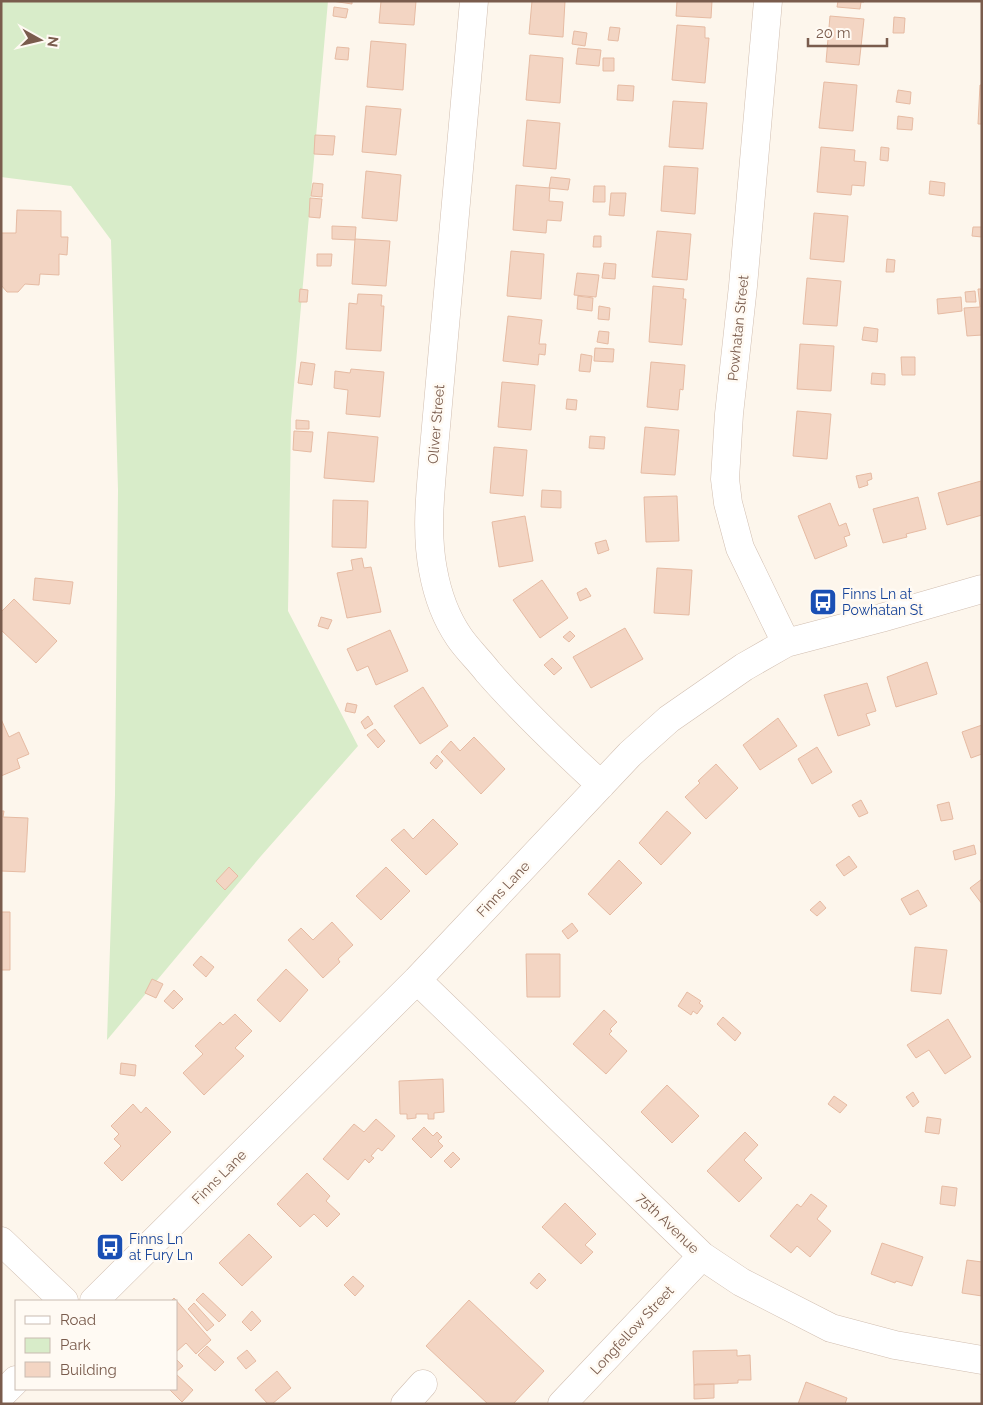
<svg xmlns="http://www.w3.org/2000/svg" width="983" height="1405" viewBox="0 0 983 1405" font-family="Raleway,sans-serif">
<style>
.green{fill:#d8ecc9}
.building{fill:#f3d5c3;stroke:#e6bba3}
.lines{fill:none;stroke-linecap:round;stroke-linejoin:round}
.minor-casing{stroke:#d1beb0;stroke-width:29}
.minor{stroke:#fff;stroke-width:28}
.labels{text-anchor:middle;stroke-width:5;stroke-linejoin:round;paint-order:stroke}
.street-label{font-size:14px;fill:#7a5c4d;stroke:#fffaf3}
.transit-label{font-size:14px;fill:#164399;stroke:#fffaf3;text-anchor:start}
</style>
<rect width="100%" height="100%" fill="#fdf6ec"/>
<path class="green" d="M1,1H328L291,419L288,611L358,746L261,856L107,1040L115,795L118,490L111,240L71,186L1,177Z"/>
<path class="building" d="M332,1H352V4Z
M381,1H416L414,25L379,23Z
M532,1H565L563,37L529,34Z
M677,1H712L711,18L676,16Z
M838,1H864V2H861L860,9L837,7Z
M334,7L348,9L346,18L333,16Z
M830,16L864,19L859,65L826,62Z
M894,17L905,18L904,33H893Z
M677,25L705,27V38H709L705,83L672,80Z
M610,27L620,28L618,41L608,40Z
M574,31L587,33L585,46L572,44Z
M371,41L406,44L403,90L367,87Z
M337,47L349,48L348,60L335,59Z
M578,48L601,50L599,66L576,64Z
M530,55L563,58L560,103L526,100Z
M603,58H614V71H603Z
M824,82L857,85L853,131L819,128Z
M618,85L634,86L633,101L617,100Z
M980,85H982V124H978Z
M898,90L911,92L910,104L896,102Z
M673,101L707,103L703,149L669,147Z
M366,106L401,109L396,155L362,152Z
M898,116L913,118L912,130L897,129Z
M527,120L560,123L556,169L523,166Z
M315,135L335,136L333,155L314,154Z
M821,147L855,150L854,161L866,162L864,186L852,185L851,195L817,192Z
M881,147L889,148L888,161L880,160Z
M664,166L698,168L695,214L661,211Z
M366,171L401,175L397,221L362,218Z
M551,177L570,179L568,190L549,188Z
M930,181L945,183L944,196L929,194Z
M313,183L323,184L322,197L311,196Z
M516,185L550,188L549,201L563,202L561,221L547,220L546,233L513,230Z
M594,186H605V202H593Z
M611,193H626L624,216L609,215Z
M310,198L322,199L320,218L309,217Z
M17,210L61,211V237H68L67,255L59,254V275L40,274L39,285L25,284L18,292H7L1,285V233H16Z
M814,213L848,216L844,262L810,259Z
M332,226L356,227L355,240L332,239Z
M973,227H982V237L972,236Z
M657,231L691,234L687,280L652,277Z
M594,236H601V247H593Z
M355,239L390,241L386,286L352,284Z
M511,251L544,254L541,299L507,296Z
M317,254H332L331,266H317Z
M887,259L895,260L894,272H886Z
M604,263L616,264L615,279L602,278Z
M577,273L599,275L596,297L574,295Z
M807,278L841,281L837,326L803,324Z
M653,286L684,289L683,299H686L682,345L649,342Z
M300,289L308,290L307,302H299Z
M978,289H982V335L967,336L964,308L980,307Z
M975,291L976,302H966L965,292Z
M358,294L382,295L381,306H384L381,351L346,349L349,303L357,304Z
M578,296L593,298L592,311L577,309Z
M961,297L962,311L938,314L937,299Z
M599,306L610,308L609,320L598,319Z
M508,316L542,320L539,344H546L545,355L539,354L538,365L503,361Z
M864,327L878,329L877,342L862,340Z
M599,331L609,332L608,344L597,342Z
M800,344L834,346L831,391L797,389Z
M595,348L614,349L613,362L594,361Z
M581,354L592,356L590,372L579,371Z
M901,357H915V375H902Z
M301,362L315,364L312,385L298,383Z
M651,362L685,365L683,390L680,389L678,410L647,407Z
M351,369L384,372L380,417L346,414L348,390L334,388L335,371L350,373Z
M872,373L885,374V385L871,384Z
M502,382L535,385L531,430L498,427Z
M567,399L577,400L576,410L566,409Z
M797,411L831,414L827,459L793,456Z
M296,420L309,421V429H296Z
M645,427L679,430L675,475L641,473Z
M294,431L313,432L311,452L293,450Z
M328,432L378,437L374,482L324,478Z
M590,436L605,437L604,449L589,448Z
M494,447L527,450L523,496L490,493Z
M871,473L872,479L867,481L868,485L859,488L856,476Z
M981,481L982,515L947,525L938,493Z
M542,490L561,491V508L541,507Z
M677,496L679,541L646,542L644,497Z
M918,497L926,529L906,534L907,537L883,543L873,509Z
M333,500L368,501L366,548L332,547Z
M830,503L839,526L846,523L850,535L844,537L847,546L815,559L798,516Z
M525,516L533,561L499,567L492,522Z
M606,540L609,550L598,554L595,543Z
M362,558L364,568L371,567L381,612L347,618L337,573L353,570L351,560Z
M657,568L692,570L689,615L654,613Z
M35,578L73,582L70,604L33,600Z
M542,580L568,618L540,638L513,600Z
M586,588L591,596L580,601L577,593Z
M14,599L57,641L36,663L1,630V612Z
M321,617L332,620L328,629L318,626Z
M625,628L643,659L591,688L573,657Z
M390,630L408,671L376,685L368,666L357,671L347,649Z
M570,631L575,636L569,642L563,637Z
M552,658L562,668L554,675L544,665Z
M927,662L937,694L896,707L887,677Z
M867,683L876,711L866,714L870,725L838,736L824,695Z
M423,687L448,726L420,744L394,706Z
M347,703L357,705L355,713L345,711Z
M368,716L373,724L365,729L361,722Z
M778,718L797,746L760,770L743,745Z
M1,719L9,737L19,732L29,754L17,759L20,768L1,776Z
M982,725V754L971,758L962,732Z
M375,729L385,741L378,748L367,735Z
M474,737L505,769L481,794L441,752L451,741L460,751Z
M817,747L832,772L812,784L798,759Z
M437,755L443,761L436,769L430,763Z
M716,764L738,788L706,819L685,797L700,783L698,781Z
M861,800L868,813L859,817L852,805Z
M949,802L953,819L941,821L937,805Z
M1,811H4L3,817L28,818L25,872L1,871Z
M667,811L691,833L661,865L639,843Z
M433,819L458,844L426,875L391,840L404,829L413,839Z
M974,845L976,854L955,860L953,851Z
M849,856L857,867L844,876L836,865Z
M619,860L642,883L610,915L588,894Z
M229,867L238,876L225,890L216,881Z
M386,867L410,891L381,920L356,896Z
M982,879V904L970,888Z
M918,890L927,906L910,915L901,899Z
M820,901L826,908L817,916L810,910Z
M1,912H10V970H1Z
M332,922L353,945L338,959L340,962L323,978L288,940L301,928L313,940Z
M572,923L578,931L568,939L562,931Z
M915,947L947,950L941,994L911,991Z
M526,954H560V997H527Z
M201,956L214,967L206,977L193,965Z
M286,969L308,990L280,1022L257,1000Z
M152,979L163,984L156,998L145,993Z
M174,990L183,999L173,1009L164,1001Z
M687,992L701,1001L699,1003L703,1006L697,1014L693,1011L691,1015L678,1006Z
M604,1010L617,1022L610,1029L612,1031L609,1034L627,1051L606,1074L573,1044Z
M235,1014L252,1031L235,1048L244,1056L204,1095L183,1073L203,1054L195,1046L220,1022L223,1025Z
M723,1017L741,1033L735,1041L717,1024Z
M948,1019L971,1057L945,1074L929,1050L916,1058L907,1045Z
M121,1063L136,1065L135,1076L120,1074Z
M443,1079L444,1112L434,1113V1119H428V1114H416V1118L407,1119V1114H400L399,1081Z
M667,1085L699,1116L672,1143L641,1112Z
M913,1092L919,1102L913,1107L906,1097Z
M834,1096L847,1105L840,1113L828,1104Z
M133,1104L141,1113L146,1107L171,1132L122,1181L104,1163L121,1146L114,1139L119,1134L111,1126Z
M927,1117L941,1119L939,1134L925,1132Z
M376,1119L395,1136L382,1151L378,1148L371,1156L374,1158L369,1163L365,1159L348,1180L323,1159L354,1124L364,1132Z
M424,1127L433,1136L437,1132L442,1137L438,1141L443,1146L431,1158L412,1139Z
M745,1132L758,1145L744,1160L762,1178L739,1202L707,1171Z
M453,1152L460,1159L451,1168L444,1161Z
M307,1173L330,1196L326,1201L340,1214L327,1227L314,1214L300,1227L277,1204Z
M942,1186L957,1188L955,1206L940,1204Z
M811,1194L827,1206L817,1219L831,1231L810,1257L797,1246L791,1253L770,1236L797,1204L801,1207Z
M565,1203L596,1234L585,1245L593,1252L581,1264L542,1227Z
M249,1234L272,1257L242,1286L219,1263Z
M882,1243L923,1257L912,1286L896,1281L895,1283L871,1274Z
M967,1260L982,1262V1296L962,1293Z
M539,1273L546,1280L537,1289L530,1283Z
M353,1276L364,1286L355,1296L344,1285Z
M203,1293L226,1315L219,1322L196,1300Z
M174,1298L211,1340L196,1354L186,1343L176,1352V1301H171Z
M469,1300L544,1371L513,1404H488L426,1346Z
M194,1303L214,1325L207,1331L188,1309Z
M252,1311L261,1321L251,1331L242,1322Z
M207,1346L224,1362L215,1371L198,1355Z
M247,1350L256,1361L246,1369L237,1358Z
M737,1350V1356L750,1355L751,1380H738V1383L694,1385L693,1351Z
M176,1359L183,1366L176,1372Z
M277,1371L291,1388L272,1404H268L255,1390Z
M176,1374L193,1390L182,1402L169,1389H176Z
M806,1382L847,1398L845,1404H798Z
M697,1384H714V1398L694,1399V1385Z"/>
<g class="lines">
<g class="minor-casing">
<path id="minor" d="M474,1L433,460C430,496 426,534 433,570C437,592 446,618 459,637C467,649 479,660 488,672C523,712 562,749 601,785
M768,1L743,286L729,414L725,479L728,503L740,548L786,643
M417,980L702,1256L741,1282L831,1328L895,1345L982,1360
M1,1241L64,1301
M94,1301L417,980L630,754L669,719L744,667L786,643L881,618L982,589
M1,1395L16,1380
M405,1404L423,1384
M562,1404L702,1256"/>
</g>
<use href="#minor" class="minor"/>
</g>
<defs>
<g id="bus-square" transform="scale(1.4375)"><rect x="-9" y="-9" width="18" height="18" rx="4" fill="#1a4fb4" stroke="#fffaf3"/><path d="M-5-6H5V4H4V6H2V4H-2V6H-4V4H-5ZM-3.5-4V0h7V-4ZM-3.5 1.2v1.5H-2V1.2ZM2 1.2v1.5H3.5V1.2Z" fill="#fff"/></g>
</defs>
<g fill-rule="evenodd">
<use href="#bus-square" x="823" y="602"/>
<use href="#bus-square" x="110" y="1247"/>
</g>
<g class="labels">
<g class="street-label">
<text transform="translate(738 328) rotate(-84)" y="5">Powhatan Street</text>
<text transform="translate(436 424) rotate(-85)" y="5">Oliver Street</text>
<text transform="translate(503 889) rotate(-47)" y="5">Finns Lane</text>
<text transform="translate(219 1177) rotate(-45)" y="5">Finns Lane</text>
<text transform="translate(668 1223) rotate(44)" y="5">75th Avenue</text>
<text transform="translate(632 1330) rotate(-47)" y="5">Longfellow Street</text>
</g>
<g class="transit-label">
<text x="842" y="599">Finns Ln at<tspan x="842" dy="16">Powhatan St</tspan></text>
<text x="129" y="1244">Finns Ln<tspan x="129" dy="16">at Fury Ln</tspan></text>
</g>
</g>
<rect width="983" height="1405" fill="none" stroke="#7a5c4d" stroke-width="5"/>
<rect x="15" y="1300" width="162" height="90" fill="#fffaf3" stroke="#cabbb1"/>
<rect x="25" y="1316" width="25" height="8" fill="#ffffff" stroke="#cabbb1"/>
<text x="60" y="1325" font-size="15" fill="#7a5c4d">Road</text>
<rect x="25" y="1338" width="25" height="15" fill="#d8ecc9" stroke="#cabbb1"/>
<text x="60" y="1350" font-size="15" fill="#7a5c4d">Park</text>
<rect x="25" y="1362" width="25" height="15" fill="#f3d5c3" stroke="#cabbb1"/>
<text x="60" y="1375" font-size="15" fill="#7a5c4d">Building</text>
<g transform="translate(40 40) rotate(98)" stroke="#fffaf3" stroke-width="4" paint-order="stroke">
<path d="M0-4L9 19L0 12L-9 19Z" fill="#7a5c4d"/>
<text y="-8" font-size="14" font-weight="bold" text-anchor="middle" fill="#7a5c4d">N</text>
</g>
<path d="M808 38v8h79v-8" fill="none" stroke="#7a5c4d" stroke-width="2.5"/>
<text x="816" y="38" font-size="15" fill="#7a5c4d" stroke="#fffaf3" stroke-width="4" paint-order="stroke">20 m</text>
</svg>
